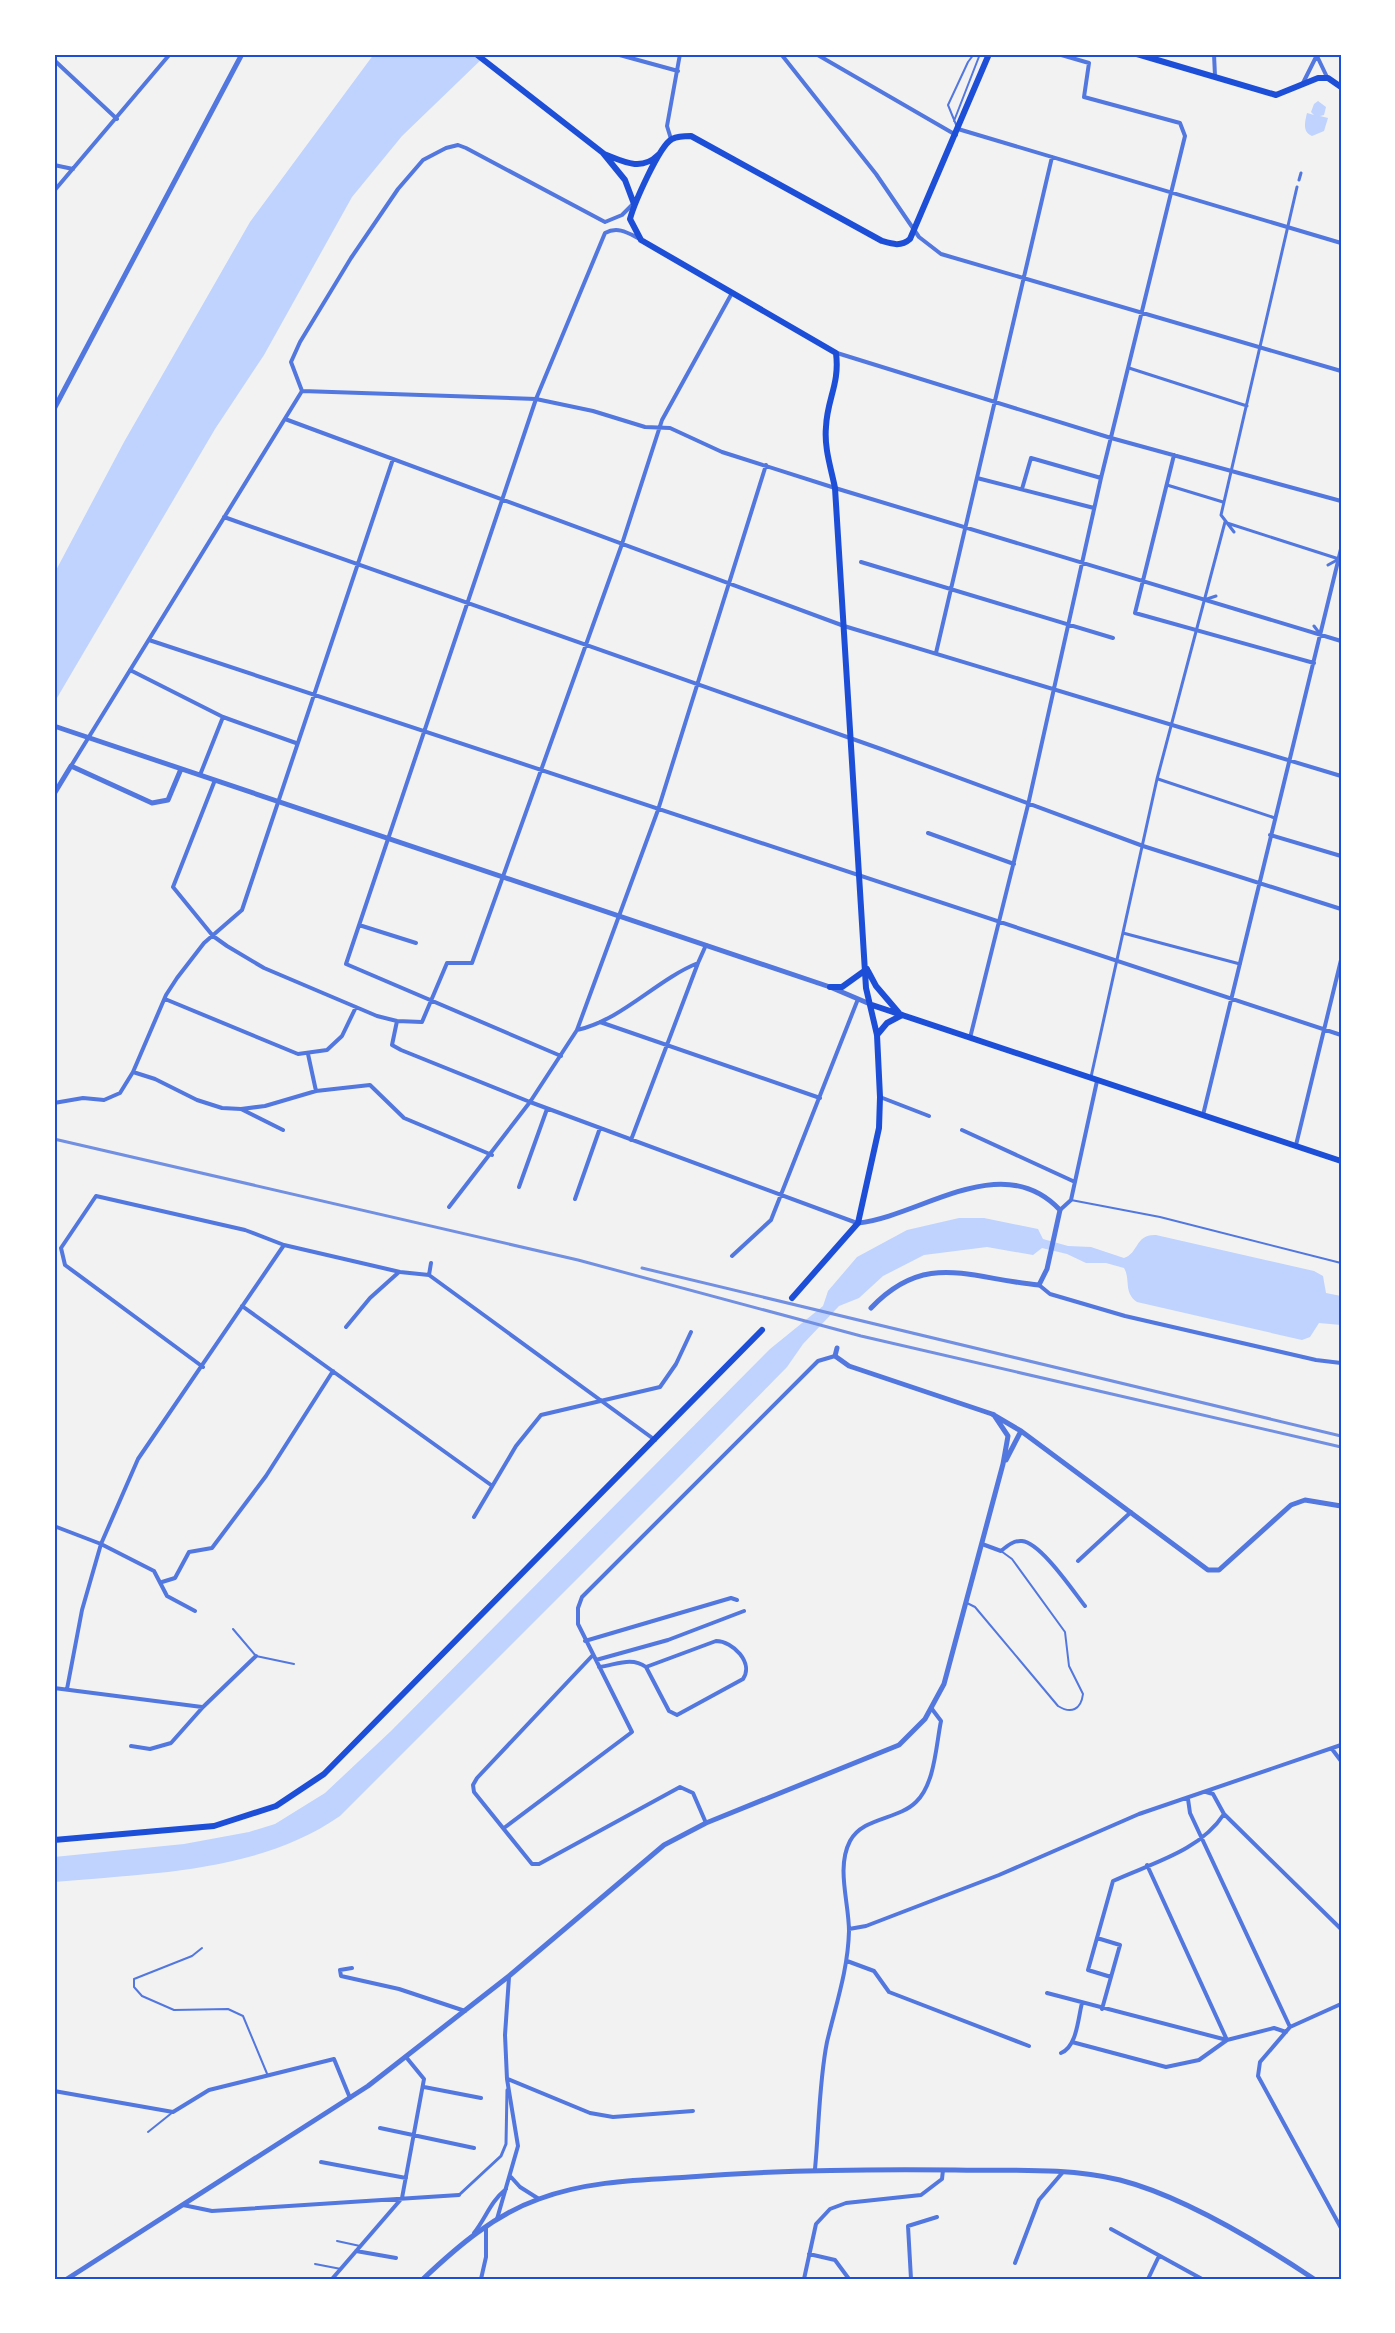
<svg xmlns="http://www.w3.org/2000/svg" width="1395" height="2333" viewBox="0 0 1395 2333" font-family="Ubuntu,sans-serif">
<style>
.water{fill:#bfd3fe}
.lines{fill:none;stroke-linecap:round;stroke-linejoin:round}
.service{stroke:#5277de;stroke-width:2}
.pedestrian{stroke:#5277de;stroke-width:3}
.minor{stroke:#5277de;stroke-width:4}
.tertiary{stroke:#5277de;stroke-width:5}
.secondary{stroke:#1d4ed8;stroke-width:6}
.rail{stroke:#7290e2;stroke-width:3}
.neatline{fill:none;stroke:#1d4ed8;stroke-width:2}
</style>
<rect width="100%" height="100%" fill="#f2f2f2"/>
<path class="water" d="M374,54H487L402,136L352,197L264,355L215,429L54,703V574L124,442L250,222Z
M1318,101L1326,107L1324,115L1320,116L1328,118L1324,131L1312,136C1302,132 1305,122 1307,113L1314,115L1311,112L1314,104Z
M959,1218H984L1038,1229L1043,1239L1068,1246L1091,1247L1124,1258C1139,1253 1135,1234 1156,1235L1314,1271L1323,1276L1326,1293L1341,1296V1325L1319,1323L1310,1337L1302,1340L1137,1302C1123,1292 1131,1280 1124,1268L1106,1263H1086L1067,1254L1042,1248L1033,1255L987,1247L924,1255L883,1276L859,1298L839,1306L803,1344L787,1367L675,1481L340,1816C258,1873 150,1873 54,1882V1857L184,1844L249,1832L275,1824L325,1793L391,1731L770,1349L823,1306L828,1291L857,1257L907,1230Z"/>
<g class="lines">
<path class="service" d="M954,121L980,54
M957,127L948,105L968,62L974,54
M1071,1200L1160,1217L1341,1263
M967,1603L975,1607L1058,1706C1071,1714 1081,1710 1083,1694L1069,1666L1065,1632L1012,1559L1001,1551
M233,1629L256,1656L294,1664
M202,1948L192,1956L134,1979V1987L142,1996L174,2010L228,2009L243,2016L268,2076
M148,2132L173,2112
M337,2241L360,2246
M315,2264L341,2269"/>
<path class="pedestrian" d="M1299,180L1301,173
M1129,368L1247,406
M1167,485L1223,502
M1227,523L1339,559
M1234,532L1221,515L1297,187
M1328,565L1337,560
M1207,599L1216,596
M1314,626L1320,634
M1158,779L1275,818
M1123,933L1240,964
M1091,1077L1157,779L1225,522
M459,2195L501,2156L506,2144L507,2090"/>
<path class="minor" d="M616,54L678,71
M781,54L876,174L919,237L941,254L1341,371
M816,54L956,135
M1214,54L1215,76
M1316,54L1327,77
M54,60L117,119
M1303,83L1316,57
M958,129L1341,243
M671,139L667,126L680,54
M54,165L73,169
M54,191L170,54
M605,222L622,215L633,204
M837,353L1111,438L1341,501
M302,391L536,399L593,411L645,427L670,428L722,452L835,488L1341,641
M302,391L291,362L300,342L351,258L398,189L423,160L446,148L458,145L466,148L605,222
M285,419L844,626L1341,776
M1174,455L1135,613L1314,663
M977,478L1094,508
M1022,489L1031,458L1101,478
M224,517L881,749L1143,846L1341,909
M861,562L1113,638
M149,640L1341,1035
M936,653L1052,157
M130,670L223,717L296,743
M71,766L302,391
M200,775L223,717
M215,780L173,887L213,936L227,946L264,968L377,1016L397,1021L422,1022L447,963H472L622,544L662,420L732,293
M928,833L1014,864
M1270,835L1341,856
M359,925L416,943
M165,999L298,1054L327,1050L342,1036L356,1007
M397,1021L392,1045L401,1050L530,1102L857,1223
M600,1022L820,1098
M577,1030C622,1020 656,980 698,963L706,945
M970,1038L1028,805L1101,478L1185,136L1180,123L1084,97L1089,63L1058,54
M308,1054L316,1091
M561,1056L346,964L536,399L605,233C618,226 628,233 640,239
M133,1072L155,1079L197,1100L222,1108L241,1109L283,1130
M880,1097L929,1116
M54,1103L83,1098L104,1100L120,1093L133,1072L166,995L177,978L204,943L242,910L393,459
M241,1109L265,1106L316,1091L370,1085L404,1118L492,1155
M1203,1115L1341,549
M962,1130L1075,1182
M631,1140L698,963
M1296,1145L1341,960
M519,1187L547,1109
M575,1199L600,1128
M449,1207L530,1102L577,1030L658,810L766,465
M1060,1210L1071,1200L1097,1081
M732,1256L771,1220L858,999
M429,1275L431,1263
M1039,1285L1050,1294L1125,1316L1316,1360L1341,1363
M242,1306L491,1485
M346,1327L370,1298L399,1272
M203,1367L65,1265L61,1248L96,1196L245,1230L284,1245L400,1272L429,1275L655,1440
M474,1517L516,1446L541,1415L660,1387L676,1364L691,1332
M54,1526L101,1544L154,1571L167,1596L195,1611
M982,1544L1001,1551C1007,1546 1014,1540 1022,1541C1041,1543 1073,1591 1085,1606
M1078,1561L1131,1512
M162,1582L175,1578L189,1552L212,1548L266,1476L333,1371
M585,1641L731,1598L737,1600
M592,1656L477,1778L473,1785L474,1792L532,1864H539L680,1787L693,1793L706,1823
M596,1660L668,1640L744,1611
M599,1667C616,1665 631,1656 646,1667L669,1711L677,1715L743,1679C754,1663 733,1641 716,1641L646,1667
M54,1688L202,1707
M67,1689L82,1610L101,1544L138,1459L284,1245
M131,1746L150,1749L171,1743L203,1707L256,1656
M1332,1749L1341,1761
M1188,1799L1190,1813L1290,2027
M1224,1814L1341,1929
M504,1828L632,1732L578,1624V1608L582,1597L818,1361L835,1356
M1147,1865L1227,2040L1274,2028L1286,2032
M849,1929L866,1926L999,1875L1139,1814L1341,1745
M1097,1938L1120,1945L1102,2009
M847,1961L874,1971L889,1992L1029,2046
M352,1968L340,1970L341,1976L399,1989L465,2011
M1111,1977L1088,1970L1113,1881C1152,1863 1200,1851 1224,1814L1213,1794L1206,1792
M1047,1993L1227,2040
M1341,2004L1290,2027L1260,2062L1258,2076L1341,2228
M1072,2042L1166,2067L1199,2060L1227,2040
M1061,2053C1077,2047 1078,2018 1082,2003
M508,2079L590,2113L613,2117L693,2111
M424,2087L481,2098
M54,2091L173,2112L209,2090L334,2059L350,2098
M380,2128L474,2148
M321,2162L406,2178
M815,2169C819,2127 819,2082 827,2042C836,2004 848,1970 849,1931C849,1902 836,1868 850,1841C863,1817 898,1820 916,1802C935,1784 936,1745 941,1721L932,1709
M511,2177L520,2187L539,2199
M183,2205L212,2211L459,2195
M497,2219L518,2146L507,2079L505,2035L509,1977
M1111,2229L1202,2279
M474,2233C486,2218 490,2202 506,2189
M356,2251L396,2258
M809,2254L835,2260L849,2279
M1015,2263L1039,2200L1063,2172
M332,2279L402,2198L424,2079L406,2057
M481,2279L486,2257V2227
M804,2279L816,2224L830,2209L846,2203L921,2195L942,2179L943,2170
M911,2279L908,2226L937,2217
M1148,2279L1159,2256"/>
<path class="tertiary" d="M54,409L242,54
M54,726L830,987L870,1004
M54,794L71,766L152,803L168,800L181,769
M858,1223C922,1216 1002,1148 1060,1210L1047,1269L1039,1285C970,1279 926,1250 871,1308
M837,1348L835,1356L849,1366L992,1414L1021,1431L1208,1570H1219L1291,1505L1305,1500L1341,1506
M1006,1460L1021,1431
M67,2279L368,2086L509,1976L664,1845L706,1823L899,1745L925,1719L944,1684L1003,1464L1008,1436L994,1415
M423,2279C458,2246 494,2215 539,2199C587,2181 639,2180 689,2177C778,2170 865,2169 955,2170C1009,2171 1067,2167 1120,2180C1182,2196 1260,2243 1314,2279"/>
<path class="secondary" d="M476,54L603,153L625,180L634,204
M1137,54L1276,95L1318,78H1328L1341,87
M604,154C622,161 641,172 658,155
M868,971L876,986L899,1013
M830,987H842L867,969
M872,1005L1341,1161
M877,1035L887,1023L902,1015
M792,1298L858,1223L879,1128L880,1097L877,1035L866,988L835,488C831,468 824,448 826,427C827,399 840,384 836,353L641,240L630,219C634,204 659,146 672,139C678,136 684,136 691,136L882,241C892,244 901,247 910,239L989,54
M54,1840L214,1826L276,1806L324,1774L762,1330"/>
<path class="rail" d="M54,1139L578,1260L861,1336L1341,1447
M642,1268L1341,1436"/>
</g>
<rect width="1395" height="2333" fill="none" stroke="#ffffff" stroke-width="111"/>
<rect x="56" y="56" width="1284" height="2222" class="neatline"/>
</svg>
